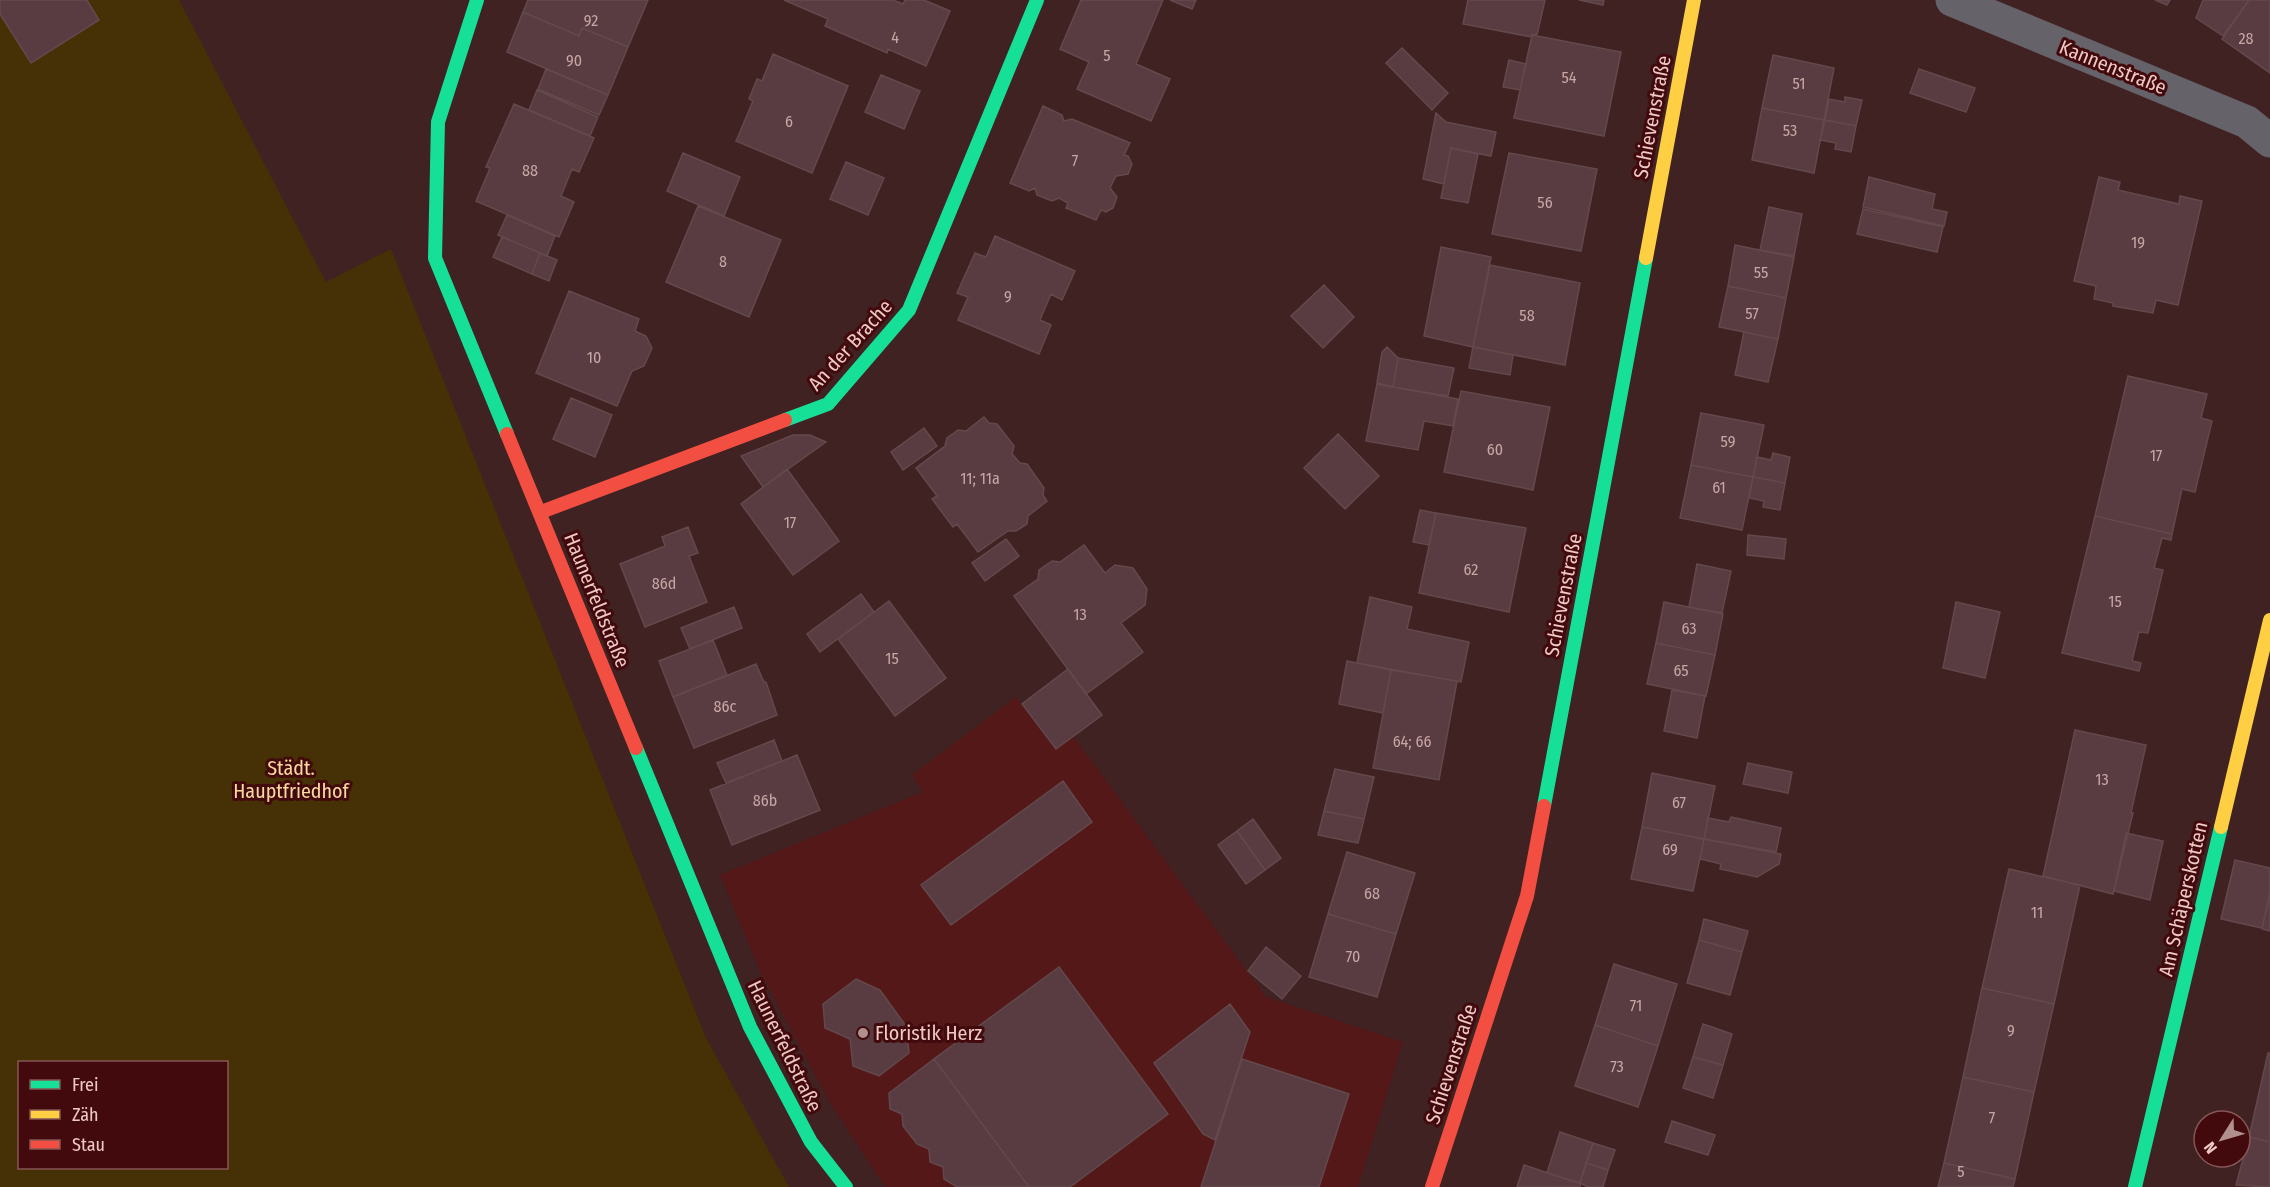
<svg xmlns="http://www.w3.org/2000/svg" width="2270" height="1187" viewBox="0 0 2270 1187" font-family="'Fira Sans Condensed',sans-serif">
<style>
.built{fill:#541819}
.green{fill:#463005;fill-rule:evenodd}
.building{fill:#583c41;stroke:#63494c;stroke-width:1.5}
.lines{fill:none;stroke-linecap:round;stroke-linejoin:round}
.street{stroke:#666269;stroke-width:33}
.fast{stroke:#16e098;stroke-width:14}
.slow{stroke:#ffcf43;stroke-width:14}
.jam{stroke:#f24e42;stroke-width:14}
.poi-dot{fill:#b18f8d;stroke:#420a0c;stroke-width:2}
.labels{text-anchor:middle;stroke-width:6;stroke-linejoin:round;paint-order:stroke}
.number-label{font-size:16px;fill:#c8a6a5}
.street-label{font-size:20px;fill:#eec9c6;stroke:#420a0c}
.park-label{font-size:20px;fill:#f8daa1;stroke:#420a0c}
.poi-label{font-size:20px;fill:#eec9c6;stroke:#420a0c;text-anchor:start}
</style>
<rect width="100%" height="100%" fill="#402223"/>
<path class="built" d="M1016,697L1056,749L1073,736L1266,997L1403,1042L1358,1187H886L875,1172L832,1106L795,1038L760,971L720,875L923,792L912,775Z"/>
<path class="green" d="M0,0H179L326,282L391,249L706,1038L789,1187H0ZM20,1062H226V1168H20Z"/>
<path class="building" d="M0,0H87L99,20L31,63L0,14Z
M528,0H648L628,47L582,28L579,36L523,12Z
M784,0H893L903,4L905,0H924L950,11L926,66L888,49L887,53L825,26L828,19Z
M1081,0H1163L1136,64L1170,79L1151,121L1077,89L1089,62L1060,49Z
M1170,0H1196L1192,9Z
M1468,0H1545L1537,35L1532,34V37L1463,24Z
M1579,0H1604L1603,5Z
M2155,0H2170L2167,5Z
M2203,0H2249L2223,36L2196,18Z
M2249,0H2270V73L2222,39Z
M523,12L579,36L582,28L628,47L608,95L507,52Z
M1532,35L1621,52L1604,136L1514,118Z
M1402,48L1448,93L1432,110L1386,63Z
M773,54L848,86L812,173L736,141L753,101L749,99L757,79L762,81Z
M1773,55L1834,68L1824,120L1762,108Z
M1509,60L1526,64L1520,90L1503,87Z
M546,69L608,95L599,115L538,89Z
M1919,69L1975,88L1966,112L1910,93Z
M881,75L920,91L904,129L865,112Z
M537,90L598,117L590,136L529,110Z
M1845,97L1862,100L1856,126L1825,120L1829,99L1845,102Z
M514,104L594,138L579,172L572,169L561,196L574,202L559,237L476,201L490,168L486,167Z
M1043,106L1062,115L1064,121L1072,119L1130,143L1124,155L1128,156L1132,164L1128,174L1116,176L1110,188L1117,197L1113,208L1106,212L1101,210L1096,220L1066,208L1068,203L1059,198L1052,201L1037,195L1035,188L1029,191L1010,183Z
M1762,108L1824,120L1814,173L1752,160Z
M1436,113L1446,122L1496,132L1491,156L1451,148L1444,184L1423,179Z
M1825,120L1856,126L1851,152L1835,149L1836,143L1820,140Z
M1451,148L1478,154L1468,203L1441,198Z
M683,153L740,177L724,216L667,191Z
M1509,153L1597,169L1581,251L1492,234Z
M846,162L884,178L868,215L830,199Z
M1869,177L1935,194L1932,209L1947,212L1944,226L1863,207Z
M2099,177L2120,182L2118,190L2179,204L2180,196L2202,201L2178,305L2156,300L2153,313L2113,306V303L2094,299L2096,286L2074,281Z
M698,206L781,240L749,317L666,282Z
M1769,207L1802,214L1794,256L1760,250Z
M1863,209L1943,227L1937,252L1857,234Z
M507,215L555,236L547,256L498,235Z
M995,236L1075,271L1062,300L1051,294L1040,320L1051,325L1039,354L958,320L968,297L957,293L975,253L986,257Z
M502,237L540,253L532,274L493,257Z
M1735,245L1794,257L1786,298L1728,286Z
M1441,247L1491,257L1473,347L1424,336Z
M540,253L557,260L549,281L532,274Z
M1490,265L1580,283L1565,365L1473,347Z
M1324,285L1354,317L1323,348L1291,316Z
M1728,286L1786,298L1778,339L1719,327Z
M569,291L639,319L635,331L646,336L652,348L644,366L632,371L617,406L536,373Z
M1744,332L1778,339L1768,382L1735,375Z
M1387,347L1398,358L1393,387L1377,383L1382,352Z
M1473,347L1513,355L1510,375L1469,368Z
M1398,358L1454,368L1448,396L1393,387Z
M2128,376L2207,394L2201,418L2212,421L2195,492L2182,489L2172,534L2095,516Z
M1377,384L1458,399L1453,426L1424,421L1418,450L1366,441Z
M1461,391L1550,407L1533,490L1444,472Z
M571,398L612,415L595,457L553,439Z
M1701,413L1764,425L1753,477L1691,465Z
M984,417L989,423L997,424L1014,446L1012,454L1020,463L1027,464L1044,488L1043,495L1047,501L1028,516L1027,524L1016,531H1008L978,552L957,524L953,527L932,499L937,496L916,468L945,446L947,438L958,430L966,431Z
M924,428L937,446L903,470L891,452Z
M1338,434L1379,476L1345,509L1304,468Z
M793,435H810L826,442L763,487L741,456Z
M1773,453L1790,457L1785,483L1753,477L1757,457L1771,460Z
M1691,465L1753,477L1742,530L1680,518Z
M787,469L839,541L793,575L741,504Z
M1753,477L1785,483L1780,510L1763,507L1764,501L1749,498Z
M1420,510L1436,513L1429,545L1413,542Z
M1436,513L1526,528L1509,612L1419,593Z
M2095,516L2172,534L2171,540L2162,538L2154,568L2163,570L2148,633L2139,632L2132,661L2141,663L2139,671L2062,653Z
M688,527L698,553L689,556L707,602L645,627L620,564L665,546L662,537Z
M1748,535L1786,539L1784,559L1747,555Z
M1006,539L1019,556L985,581L972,563Z
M1084,545L1105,573L1115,565L1133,568L1147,589L1145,605L1121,623L1143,652L1086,694L1014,596L1038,579L1039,570L1052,561L1060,562Z
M1697,564L1731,571L1722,613L1689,607Z
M861,594L874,612L820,652L807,634Z
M1370,597L1412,607L1407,629L1469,642L1461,682L1357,663Z
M889,601L946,678L895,716L838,639Z
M1664,602L1723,614L1715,655L1656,643Z
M1956,602L2000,612L1985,678L1943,668Z
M734,607L742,628L690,649L681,628Z
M713,640L727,675L673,697L659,661Z
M1656,643L1715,655L1706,696L1647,684Z
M1347,661L1391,670L1383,713L1339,704Z
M756,664L764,682H766L777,715L694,748L673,697Z
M1068,669L1102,715L1056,749L1022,704Z
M1391,670L1457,681L1439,780L1373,768Z
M1672,690L1705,696L1697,738L1664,731Z
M2075,730L2146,745L2131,813H2133L2113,894L2043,876Z
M774,740L782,761L726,783L717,763Z
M797,755L820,810L732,845L710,790Z
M1748,763L1792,772L1788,793L1743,784Z
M1335,769L1374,777L1364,819L1324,811Z
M1652,773L1715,786L1704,839L1642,827Z
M1063,781L1092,822L951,925L921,885Z
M1324,811L1364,819L1358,843L1318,835Z
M1731,817L1781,828L1776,852L1704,839L1708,818L1729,822Z
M1253,819L1281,858L1265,870L1237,831Z
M1642,827L1704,839L1693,891L1631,879Z
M1237,831L1265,870L1246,884L1218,845Z
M2126,833L2163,841L2150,900L2114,891Z
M1704,839L1781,854L1779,864L1757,877L1720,869L1721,864L1700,859Z
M1347,852L1415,873L1396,934L1328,914Z
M2235,860L2270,868V893L2262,928L2221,919Z
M2009,869L2080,885L2054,1004L1982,988Z
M2270,893V931L2262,929Z
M1328,914L1396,934L1377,997L1309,977Z
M1704,919L1748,931L1742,952L1699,940Z
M1699,940L1742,952L1730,995L1687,983Z
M1266,947L1301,976L1282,999L1248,971Z
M1614,964L1677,984L1658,1046L1595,1025Z
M1059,967L1168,1114L1070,1187H1029L934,1059Z
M856,979L880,990L906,1026L909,1053L879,1076L853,1066L850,1039L825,1028L823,1004Z
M1982,988L2054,1004L2034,1092L1963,1077Z
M1230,1004L1250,1032L1215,1140L1203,1134L1154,1063Z
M1703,1024L1732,1034L1723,1065L1693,1057Z
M1595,1025L1658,1046L1638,1107L1575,1086Z
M2268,1053H2270V1142L2249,1137Z
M1693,1057L1723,1065L1713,1098L1683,1088Z
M934,1059L1029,1187H957L944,1179L943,1167L930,1162L929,1149L917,1144L903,1126L902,1114L890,1109L889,1093Z
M1242,1059L1349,1094L1319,1187H1201Z
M1963,1077L2034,1092L2015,1179L1944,1163Z
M1672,1121L1715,1135L1708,1155L1665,1142Z
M1560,1132L1593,1143L1580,1183L1547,1173Z
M2249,1137L2270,1142V1187L2236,1185Z
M1593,1143L1615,1150L1608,1170L1586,1163Z
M1586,1163L1608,1170L1603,1187H1588L1580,1183Z
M1944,1163L2015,1179L2013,1187H1938Z
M1524,1165L1581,1184L1580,1187H1517Z"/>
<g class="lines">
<path class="street" d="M1952,0L2247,122L2270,141"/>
<path class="fast" d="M477,0L438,122L435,258L507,434
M785,420L828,404L909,310L1037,0
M636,748L750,1027L811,1142L846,1187
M1544,806L1646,258
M2135,1187L2221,827"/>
<path class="slow" d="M1646,258L1694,0
M2221,827L2270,620"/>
<path class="jam" d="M507,434L636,748
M541,512L785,420
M1432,1187L1527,896L1544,806"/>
</g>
<circle class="poi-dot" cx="863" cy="1033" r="6"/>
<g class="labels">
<g class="number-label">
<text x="591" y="26">92</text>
<text x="895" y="43">4</text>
<text x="2246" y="44">28</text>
<text x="1107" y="61">5</text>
<text x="574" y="66">90</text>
<text x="1569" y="83">54</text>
<text x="1799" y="89">51</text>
<text x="789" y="127">6</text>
<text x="1790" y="136">53</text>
<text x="1075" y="166">7</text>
<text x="530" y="176">88</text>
<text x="1545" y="208">56</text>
<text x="2138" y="248">19</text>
<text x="723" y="267">8</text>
<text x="1761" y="278">55</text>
<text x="1008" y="302">9</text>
<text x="1752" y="319">57</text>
<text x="1527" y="321">58</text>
<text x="594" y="363">10</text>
<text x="1728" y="447">59</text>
<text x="1495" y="455">60</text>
<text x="2156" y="461">17</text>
<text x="980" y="484">11; 11a</text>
<text x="1719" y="493">61</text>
<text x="790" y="528">17</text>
<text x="1471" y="575">62</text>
<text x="664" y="589">86d</text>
<text x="2115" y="607">15</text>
<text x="1080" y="620">13</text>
<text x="1689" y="634">63</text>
<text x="892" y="664">15</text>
<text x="1681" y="676">65</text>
<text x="725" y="712">86c</text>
<text x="1412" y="747">64; 66</text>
<text x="2102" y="785">13</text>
<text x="765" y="806">86b</text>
<text x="1679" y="808">67</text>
<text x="1670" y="855">69</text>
<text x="1372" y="899">68</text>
<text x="2037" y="918">11</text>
<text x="1353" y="962">70</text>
<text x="1636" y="1011">71</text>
<text x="2011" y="1036">9</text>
<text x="1617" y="1072">73</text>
<text x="1992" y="1123">7</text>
<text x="1961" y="1177">5</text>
</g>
<g class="street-label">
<text transform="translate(2113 67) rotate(22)" y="7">Kannenstraße</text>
<text transform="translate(1652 117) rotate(-79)" y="7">Schievenstraße</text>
<text transform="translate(850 345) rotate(-48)" y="7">An der Brache</text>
<text transform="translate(1563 595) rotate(-79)" y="7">Schievenstraße</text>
<text transform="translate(597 600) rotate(68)" y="7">Haunerfeldstraße</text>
<text transform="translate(2183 899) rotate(-77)" y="7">Am Schäperskotten</text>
<text transform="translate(785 1046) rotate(64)" y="7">Haunerfeldstraße</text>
<text transform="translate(1451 1064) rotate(-72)" y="7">Schievenstraße</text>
</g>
<g class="park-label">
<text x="291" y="775">Städt.<tspan x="291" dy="23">Hauptfriedhof</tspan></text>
</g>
<g class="poi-label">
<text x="875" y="1040">Floristik Herz</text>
</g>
</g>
<rect x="18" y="1061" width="210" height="108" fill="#420a0c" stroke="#875656" stroke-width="1.5"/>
<rect x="30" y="1080" width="30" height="9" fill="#16e098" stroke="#875656" stroke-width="1.5"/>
<text x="72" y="1091" font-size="18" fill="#eec9c6">Frei</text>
<rect x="30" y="1110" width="30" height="9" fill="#ffcf43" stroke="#875656" stroke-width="1.5"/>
<text x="72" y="1121" font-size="18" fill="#eec9c6">Zäh</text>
<rect x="30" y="1140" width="30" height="9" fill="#f24e42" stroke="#875656" stroke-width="1.5"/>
<text x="72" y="1151" font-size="18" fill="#eec9c6">Stau</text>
<g transform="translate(2222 1139) rotate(233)"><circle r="28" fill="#420a0c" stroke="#875656" stroke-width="1.5"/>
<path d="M0-4.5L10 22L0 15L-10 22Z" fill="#b18f8d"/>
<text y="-9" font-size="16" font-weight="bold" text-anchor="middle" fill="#eec9c6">N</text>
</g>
</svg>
